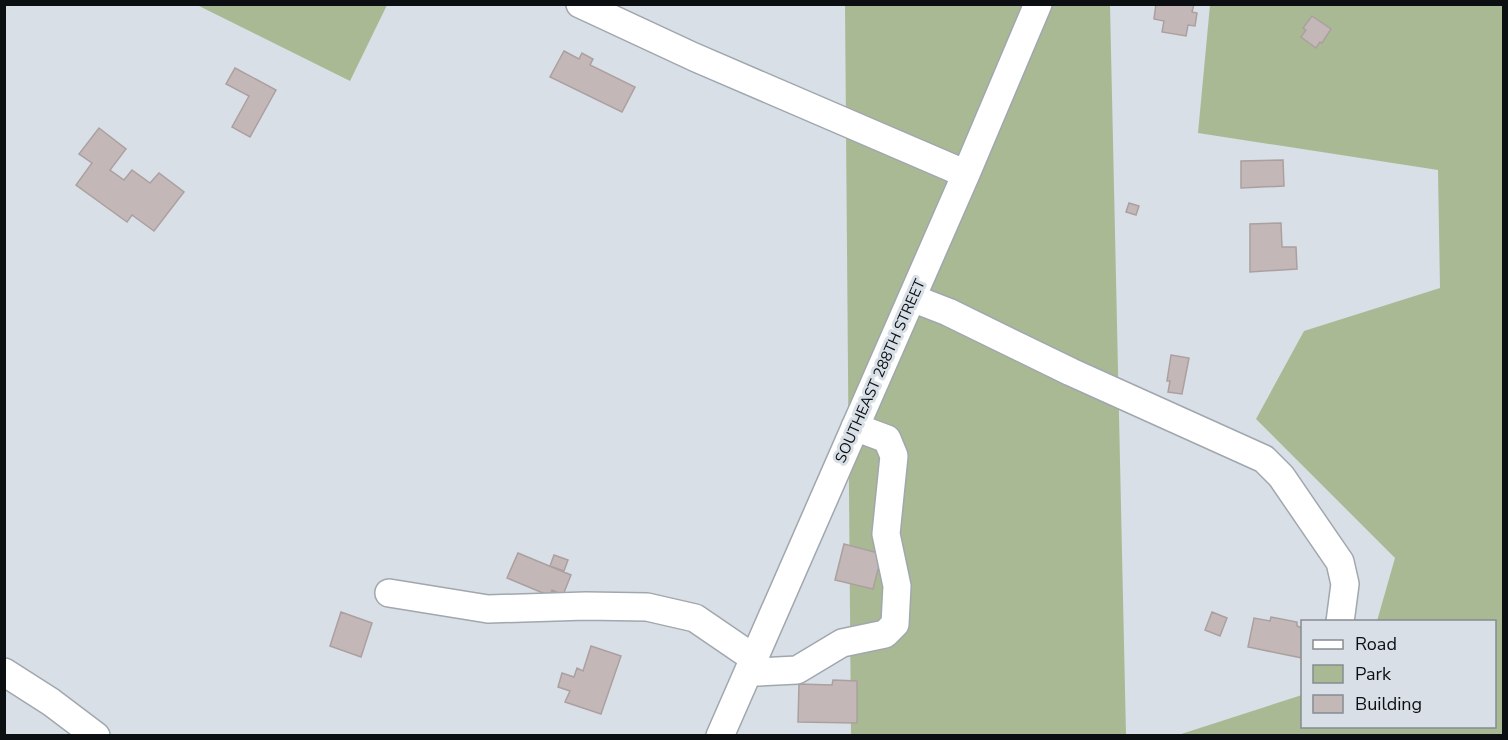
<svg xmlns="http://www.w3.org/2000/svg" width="1508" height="740" viewBox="0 0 1508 740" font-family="'Nunito Sans',sans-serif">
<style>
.green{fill:#a9b994}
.building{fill:#c3b8b7;stroke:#aba09f;stroke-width:1.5}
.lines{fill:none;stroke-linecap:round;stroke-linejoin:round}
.minor-casing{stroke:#a0a7ae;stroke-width:30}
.minor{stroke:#fff;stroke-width:27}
.labels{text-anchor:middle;stroke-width:6;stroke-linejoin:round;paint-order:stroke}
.street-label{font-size:15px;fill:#0c0f11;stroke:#d8dfe7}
</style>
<rect width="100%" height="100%" fill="#d8dfe7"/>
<path class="green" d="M197,5H387L350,81Z
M845,5H1110L1126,735H851Z
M1210,5H1503V735L1175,736L1302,695V726H1494V622L1377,621L1395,558L1256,419L1304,331L1440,288L1438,170L1198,133Z"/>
<path class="building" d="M1156,4H1194L1192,12L1197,13L1195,26L1188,25L1186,36L1162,32L1164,21L1154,19Z
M1312,16L1331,29L1322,43L1320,42L1316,48L1301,37L1306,30L1303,28Z
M564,51L579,59L582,53L593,59L590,65L635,87L622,112L550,77Z
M235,68L276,90L250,137L232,127L249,96L226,84Z
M99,128L126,149L110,170L124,180L132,170L150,183L159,173L184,192L154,231L132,215L127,222L76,185L92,163L79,154Z
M1283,160L1284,186L1241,188V161Z
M1129,203L1139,206L1136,215L1126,212Z
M1281,223L1282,247H1296L1297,269L1250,272V224Z
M1171,355L1189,358L1182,394L1168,392L1170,381H1167Z
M844,544L882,554L873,589L835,580Z
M518,553L571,575L563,595L552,590L550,596L507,578Z
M554,555L568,560L564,571L550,566Z
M341,612L372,623L361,657L330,646Z
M1212,612L1227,618L1220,636L1205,630Z
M1271,617L1297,622V626L1302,628V658L1248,647L1254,618L1270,621Z
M591,646L621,656L601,714L565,702L570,691L558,687L562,673L574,677L577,668L583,671Z
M833,680L857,681V723L798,722L799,684L832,685Z"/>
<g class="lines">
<g class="minor-casing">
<path id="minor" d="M580,4L694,57L966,174
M912,298L948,312L1071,372L1264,459L1281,476L1340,562L1345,584L1340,622
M389,593L488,609L586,606L647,607L695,618L755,659
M750,669L759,672L797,670L842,643L885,634L895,624L897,586L886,534L894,456L887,439L855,427
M4,672L51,702L96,736
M720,736L966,174L1038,4"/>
</g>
<use href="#minor" class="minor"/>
</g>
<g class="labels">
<g class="street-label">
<text transform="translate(880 371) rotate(-66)" y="5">SOUTHEAST 288TH STREET</text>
</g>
</g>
<rect width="1508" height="740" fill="none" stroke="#0c0f11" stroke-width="12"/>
<rect x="1301" y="620" width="195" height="108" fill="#d8dfe7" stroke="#868c91" stroke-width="1.5"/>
<rect x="1313" y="640" width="30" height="9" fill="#ffffff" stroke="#868c91" stroke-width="1.5"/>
<text x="1355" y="650" font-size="18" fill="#0c0f11">Road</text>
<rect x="1313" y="665" width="30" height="18" fill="#a9b994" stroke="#868c91" stroke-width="1.5"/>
<text x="1355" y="680" font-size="18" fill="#0c0f11">Park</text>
<rect x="1313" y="695" width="30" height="18" fill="#c3b8b7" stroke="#868c91" stroke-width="1.5"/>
<text x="1355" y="710" font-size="18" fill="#0c0f11">Building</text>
</svg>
